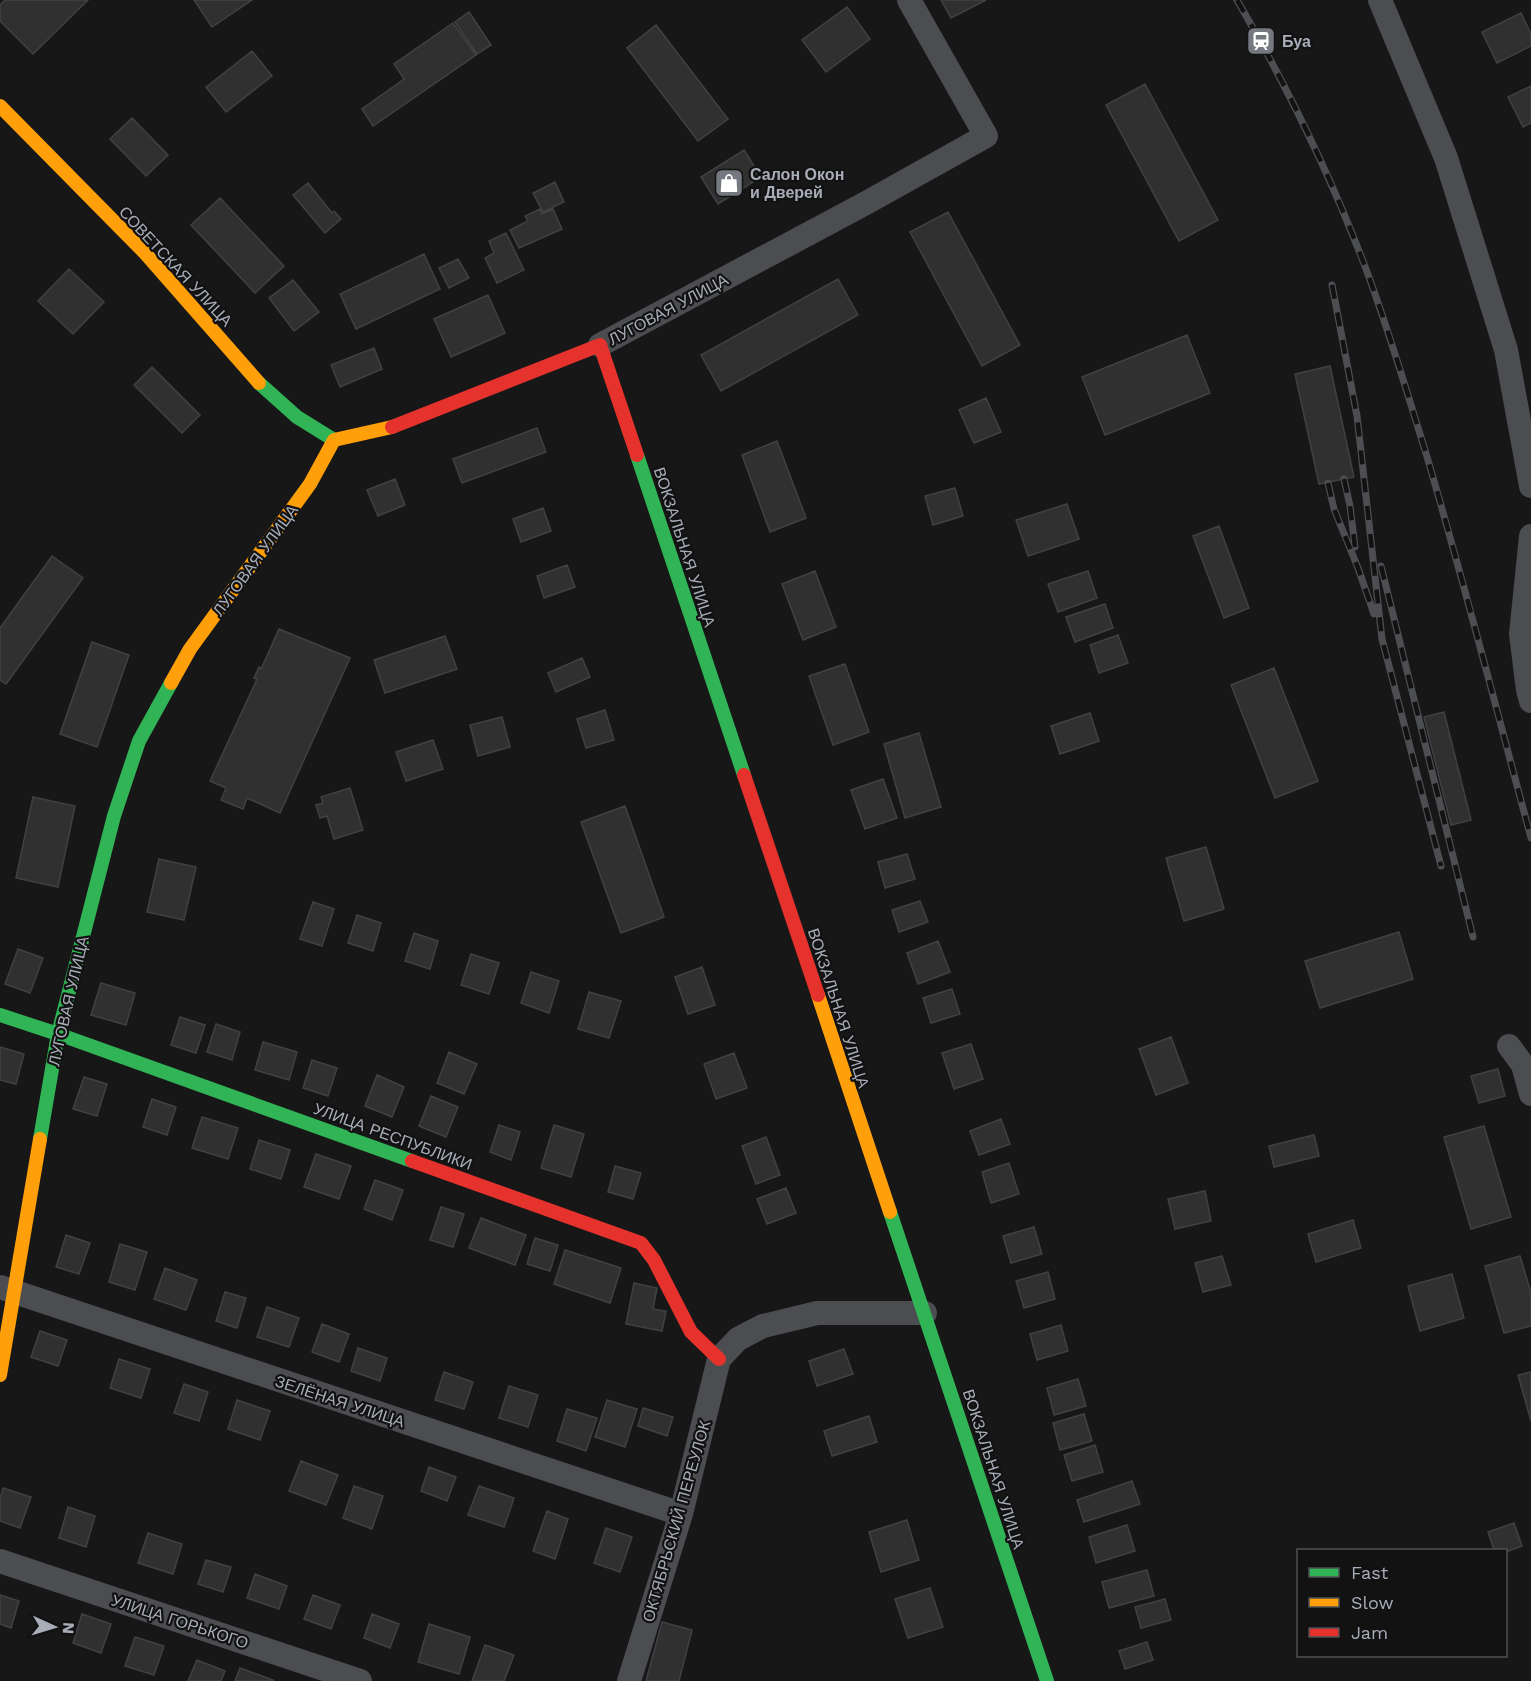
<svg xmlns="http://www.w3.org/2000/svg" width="1531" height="1681" viewBox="0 0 1531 1681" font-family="'Work Sans',sans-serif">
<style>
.building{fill:#303031;stroke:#404144;stroke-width:1.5}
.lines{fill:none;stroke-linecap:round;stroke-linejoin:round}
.street{stroke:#4c4d50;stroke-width:24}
.fast{stroke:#30b455;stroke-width:14}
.slow{stroke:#ff9f0a;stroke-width:14}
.jam{stroke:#e5322d;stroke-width:14}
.rail-casing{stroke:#4d4e51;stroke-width:7}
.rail{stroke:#121213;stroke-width:4.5;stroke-dasharray:14;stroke-linecap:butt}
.labels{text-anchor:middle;stroke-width:4.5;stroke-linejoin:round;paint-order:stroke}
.poi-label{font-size:16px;font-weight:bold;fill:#a9adb8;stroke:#121213;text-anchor:start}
.street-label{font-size:16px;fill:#a9adb8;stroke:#121213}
</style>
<rect width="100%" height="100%" fill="#171718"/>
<path class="building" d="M5,0H88L33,54L0,21V5Z
M194,0H252L212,27Z
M941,0H986L951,18Z
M847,7L870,39L826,72L802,40Z
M469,12L491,45L477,54L455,22Z
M1521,13L1531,34V46L1497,63L1482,32Z
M453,23L476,55L373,126L362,109L404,79L394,64Z
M656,25L728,119L698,141L627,48Z
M252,51L272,76L226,112L206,87Z
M1145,84L1218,220L1179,241L1106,105Z
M1531,86V123L1523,127L1508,97Z
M132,118L168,155L146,176L110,139Z
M744,150L761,177L718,204L701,177Z
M555,182L564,202L543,212L533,193Z
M308,183L332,213L334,211L341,219L325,233L293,195Z
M220,198L284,266L255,293L191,225Z
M540,209L542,214L553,209L562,229L519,248L510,230L528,221L525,216Z
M948,212L1020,345L982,366L910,232Z
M506,233L524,270L497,283L485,258L494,253L489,241Z
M424,254L440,289L356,329L340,294Z
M458,259L469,278L449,288L439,268Z
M69,269L104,302L73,334L38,301Z
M838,279L858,315L721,391L701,355Z
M293,280L319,312L294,331L269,298Z
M488,295L505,333L451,357L434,319Z
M1187,335L1210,393L1105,435L1082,377Z
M374,348L382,369L340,387L331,365Z
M1330,366L1354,477L1319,484L1295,374Z
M152,367L200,415L182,433L134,385Z
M986,398L1001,432L974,443L959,410Z
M537,428L546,452L462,483L453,459Z
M777,441L806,518L770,532L742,455Z
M395,479L405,505L378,516L367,490Z
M955,488L963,516L933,525L925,496Z
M1067,504L1079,539L1028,556L1016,520Z
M543,508L551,531L521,542L513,519Z
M1219,526L1249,608L1224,618L1193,536Z
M52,556L83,578L6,684L0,680V628Z
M567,565L575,587L544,598L537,576Z
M815,571L836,627L803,640L782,584Z
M1088,571L1097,598L1058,612L1048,584Z
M1105,604L1113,628L1075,642L1066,617Z
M279,629L350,658L280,813L247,798L243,809L221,800L226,788L210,781L257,679L254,678L259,667L261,669Z
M1118,635L1128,663L1099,673L1090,645Z
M445,636L457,669L385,693L374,660Z
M92,642L129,655L97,747L60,734Z
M582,658L590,677L556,692L548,673Z
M845,664L869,732L833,745L809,676Z
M1274,668L1318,781L1275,798L1231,685Z
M605,710L614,740L586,748L577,719Z
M1444,712L1471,820L1451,825L1424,717Z
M1090,713L1099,741L1060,754L1051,726Z
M502,717L510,747L478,756L470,725Z
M919,733L941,807L905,818L884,744Z
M433,740L443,769L406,781L396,752Z
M883,779L897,818L865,829L851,790Z
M350,788L363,830L334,839L327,816L320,818L316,805L323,803L321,797Z
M33,797L75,806L58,887L16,878Z
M625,806L664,917L621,933L581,822Z
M1206,847L1224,909L1184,921L1166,858Z
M907,854L915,879L885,888L878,862Z
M159,859L196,867L184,920L147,912Z
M920,901L928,922L899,932L892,910Z
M313,902L334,909L322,946L300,939Z
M357,915L381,923L373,951L348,943Z
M1399,932L1413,979L1320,1008L1305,961Z
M414,933L438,941L430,969L405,961Z
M938,941L950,972L918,984L907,953Z
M18,949L43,958L30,993L5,984Z
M471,954L499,963L489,994L461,985Z
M702,967L715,1005L688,1014L675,977Z
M531,972L559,981L549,1013L521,1003Z
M101,983L135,993L126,1025L91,1015Z
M952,989L960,1014L931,1023L923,998Z
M589,992L621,1001L609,1038L578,1029Z
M180,1017L205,1025L196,1053L171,1045Z
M216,1024L240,1032L232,1060L207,1052Z
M1171,1037L1188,1083L1156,1095L1139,1049Z
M263,1042L297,1052L289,1080L255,1070Z
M971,1044L983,1079L954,1089L942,1053Z
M0,1047L24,1054L16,1084L0,1080Z
M449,1052L477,1064L464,1094L437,1083Z
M734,1053L747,1088L716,1099L704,1064Z
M312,1060L337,1068L328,1096L303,1088Z
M1498,1069L1505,1096L1479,1103L1471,1076Z
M377,1075L404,1087L392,1117L365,1106Z
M84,1077L107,1084L97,1116L73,1109Z
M431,1096L458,1107L446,1137L419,1126Z
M152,1099L176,1107L167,1135L143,1127Z
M202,1117L238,1128L228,1159L192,1148Z
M1001,1119L1010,1144L979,1155L970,1131Z
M499,1125L520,1132L511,1160L490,1152Z
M554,1125L584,1134L571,1177L541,1168Z
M1484,1126L1511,1217L1471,1229L1444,1137Z
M1314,1135L1319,1156L1274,1167L1269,1146Z
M766,1137L780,1175L756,1184L742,1146Z
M259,1140L290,1150L281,1179L250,1169Z
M316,1154L351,1166L339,1199L304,1187Z
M1009,1163L1019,1194L991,1203L982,1172Z
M615,1166L641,1173L633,1199L608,1192Z
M375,1180L403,1190L392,1220L364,1209Z
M786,1188L796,1213L767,1224L757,1199Z
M1205,1191L1211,1221L1175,1229L1168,1199Z
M441,1207L464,1214L453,1247L430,1240Z
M481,1218L526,1235L515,1265L469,1248Z
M1353,1220L1361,1248L1316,1262L1308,1234Z
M1034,1227L1042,1254L1011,1263L1003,1236Z
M66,1235L90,1243L79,1274L56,1267Z
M535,1238L558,1245L550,1271L527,1264Z
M120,1244L147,1252L135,1290L109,1282Z
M565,1250L621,1268L610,1303L554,1284Z
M1222,1256L1231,1285L1203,1292L1195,1263Z
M1520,1256L1531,1293V1326L1504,1333L1485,1266Z
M165,1268L197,1280L186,1310L154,1299Z
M1048,1272L1055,1299L1024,1308L1016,1281Z
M1452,1274L1464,1318L1420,1331L1408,1286Z
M634,1283L657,1288L653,1309L666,1311L662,1331L626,1324Z
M225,1292L246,1298L237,1328L216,1321Z
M267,1307L299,1318L289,1347L257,1337Z
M322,1324L349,1334L339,1362L312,1352Z
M1061,1325L1068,1351L1037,1360L1030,1334Z
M40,1331L67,1340L58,1366L31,1357Z
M358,1348L387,1358L380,1381L351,1371Z
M844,1349L853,1374L817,1386L809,1361Z
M119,1359L150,1369L141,1398L110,1388Z
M444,1372L473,1382L464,1409L435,1400Z
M1531,1372V1421L1518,1375Z
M1078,1379L1086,1406L1054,1415L1047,1388Z
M184,1384L208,1392L199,1421L174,1413Z
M509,1386L538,1395L528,1427L499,1418Z
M237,1400L270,1411L260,1440L228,1429Z
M607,1400L637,1409L625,1447L595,1437Z
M643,1408L673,1417L667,1436L638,1426Z
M567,1409L597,1418L586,1451L557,1441Z
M1084,1414L1092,1441L1060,1450L1053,1423Z
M869,1416L877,1442L832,1456L824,1431Z
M1095,1445L1103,1472L1072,1481L1064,1455Z
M301,1461L338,1475L326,1505L289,1491Z
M429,1467L456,1477L447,1501L421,1491Z
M1132,1481L1140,1504L1084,1522L1077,1500Z
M354,1486L383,1496L372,1529L343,1518Z
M479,1486L514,1498L504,1527L468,1515Z
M3,1488L31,1497L20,1528L0,1521V1499Z
M68,1507L95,1516L86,1547L59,1538Z
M547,1511L568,1519L555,1559L533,1551Z
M907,1520L919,1560L881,1572L869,1532Z
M1514,1523L1522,1546L1506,1552V1550H1494L1488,1532Z
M1127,1525L1135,1551L1096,1563L1089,1537Z
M606,1528L632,1537L620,1572L594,1563Z
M148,1533L182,1544L173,1574L138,1563Z
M206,1560L231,1567L223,1592L198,1584Z
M1147,1570L1154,1596L1109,1608L1102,1582Z
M255,1574L287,1586L279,1609L247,1598Z
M930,1588L943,1627L908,1638L895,1599Z
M0,1595L19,1601L11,1628L0,1624Z
M313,1595L340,1605L331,1629L304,1619Z
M1165,1599L1171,1620L1141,1628L1135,1607Z
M82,1614L111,1624L101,1653L73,1643Z
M372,1614L399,1624L390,1648L364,1638Z
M662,1622L692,1630L679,1681H646Z
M429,1624L470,1637L459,1674L418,1662Z
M135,1637L164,1646L154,1675L125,1666Z
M1147,1642L1153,1660L1125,1669L1119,1651Z
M485,1645L514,1655L504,1681H472Z
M197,1660L225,1671L221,1681H188Z
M240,1668L273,1680V1681H235Z"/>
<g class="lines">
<path class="street" d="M1380,0L1446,158L1506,350L1531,486
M600,345L866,203L986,136L909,0
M1531,536L1521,634L1528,690L1531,701
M1509,1046L1523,1065L1531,1094
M0,1287L681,1514
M0,1561L360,1681
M629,1681L681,1514L719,1359L738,1339L763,1326L817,1313H925"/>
<path class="fast" d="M259,383L297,417L334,440
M637,455L744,775
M0,1015L58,1034L412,1161
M40,1139L58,1034L114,816L139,741L171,683
M890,1212L1047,1681"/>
<path class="slow" d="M0,106L144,252L259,383
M171,683L190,649L310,484L334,440L392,427
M818,995L890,1212
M0,1375L40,1139"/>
<path class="jam" d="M392,427L600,345L637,455
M744,775L818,995
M412,1161L641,1243L654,1260L691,1332L719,1359"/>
<g class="rail-casing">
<path id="rail" d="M1237,0C1287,86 1331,176 1366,269C1388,328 1406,389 1425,450C1463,578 1496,708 1531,838
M1332,285L1357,416L1382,639L1441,866
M1344,479L1350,506L1355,547
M1328,483L1334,509L1358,568L1374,614
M1381,566L1473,937"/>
</g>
<use href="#rail" class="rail"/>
</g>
<defs>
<g id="station-square" transform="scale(1.5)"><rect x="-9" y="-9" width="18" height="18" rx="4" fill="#767880" stroke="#121213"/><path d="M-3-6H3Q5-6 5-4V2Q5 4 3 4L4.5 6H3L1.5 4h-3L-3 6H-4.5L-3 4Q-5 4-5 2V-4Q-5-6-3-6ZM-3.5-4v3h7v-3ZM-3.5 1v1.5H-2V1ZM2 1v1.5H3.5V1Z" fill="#fff"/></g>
<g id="shop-square" transform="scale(1.5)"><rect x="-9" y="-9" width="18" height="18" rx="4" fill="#767880" stroke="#121213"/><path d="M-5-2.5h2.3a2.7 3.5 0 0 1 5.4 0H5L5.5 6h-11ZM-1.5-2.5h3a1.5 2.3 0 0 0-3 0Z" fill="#fff"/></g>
</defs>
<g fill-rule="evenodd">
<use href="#station-square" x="1261" y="41"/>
<use href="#shop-square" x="729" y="183"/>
</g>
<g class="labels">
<g class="poi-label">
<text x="1282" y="47">Буа</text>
<text x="750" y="180">Салон Окон<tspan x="750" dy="18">и Дверей</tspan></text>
</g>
<g class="street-label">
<text transform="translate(176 266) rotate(47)" y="6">СОВЕТСКАЯ УЛИЦА</text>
<text transform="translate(668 309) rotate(-28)" y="6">ЛУГОВАЯ УЛИЦА</text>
<text transform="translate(685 547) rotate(72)" y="6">ВОКЗАЛЬНАЯ УЛИЦА</text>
<text transform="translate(255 560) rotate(-54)" y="6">ЛУГОВАЯ УЛИЦА</text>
<text transform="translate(68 1001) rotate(-77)" y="6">ЛУГОВАЯ УЛИЦА</text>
<text transform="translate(839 1008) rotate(72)" y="6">ВОКЗАЛЬНАЯ УЛИЦА</text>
<text transform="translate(393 1136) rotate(20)" y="6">УЛИЦА РЕСПУБЛИКИ</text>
<text transform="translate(340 1401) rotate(18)" y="6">ЗЕЛЁНАЯ УЛИЦА</text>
<text transform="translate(994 1469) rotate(72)" y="6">ВОКЗАЛЬНАЯ УЛИЦА</text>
<text transform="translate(676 1521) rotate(-74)" y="6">ОКТЯБРЬСКИЙ ПЕРЕУЛОК</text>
<text transform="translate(180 1621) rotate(18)" y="6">УЛИЦА ГОРЬКОГО</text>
</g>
</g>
<rect x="1297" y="1549" width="210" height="108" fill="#121213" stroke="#4e5055" stroke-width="1.5"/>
<rect x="1309" y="1568" width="30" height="9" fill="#30b455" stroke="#4e5055" stroke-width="1.5"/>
<text x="1351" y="1579" font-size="18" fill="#a9adb8">Fast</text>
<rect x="1309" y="1598" width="30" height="9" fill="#ff9f0a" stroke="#4e5055" stroke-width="1.5"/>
<text x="1351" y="1609" font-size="18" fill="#a9adb8">Slow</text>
<rect x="1309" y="1628" width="30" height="9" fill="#e5322d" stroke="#4e5055" stroke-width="1.5"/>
<text x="1351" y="1639" font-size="18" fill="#a9adb8">Jam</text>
<g transform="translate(54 1627) rotate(94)" stroke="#121213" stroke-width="4.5" paint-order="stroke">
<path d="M0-4.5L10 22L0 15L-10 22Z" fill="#a9adb8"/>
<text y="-9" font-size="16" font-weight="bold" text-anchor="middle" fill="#a9adb8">N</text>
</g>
</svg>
